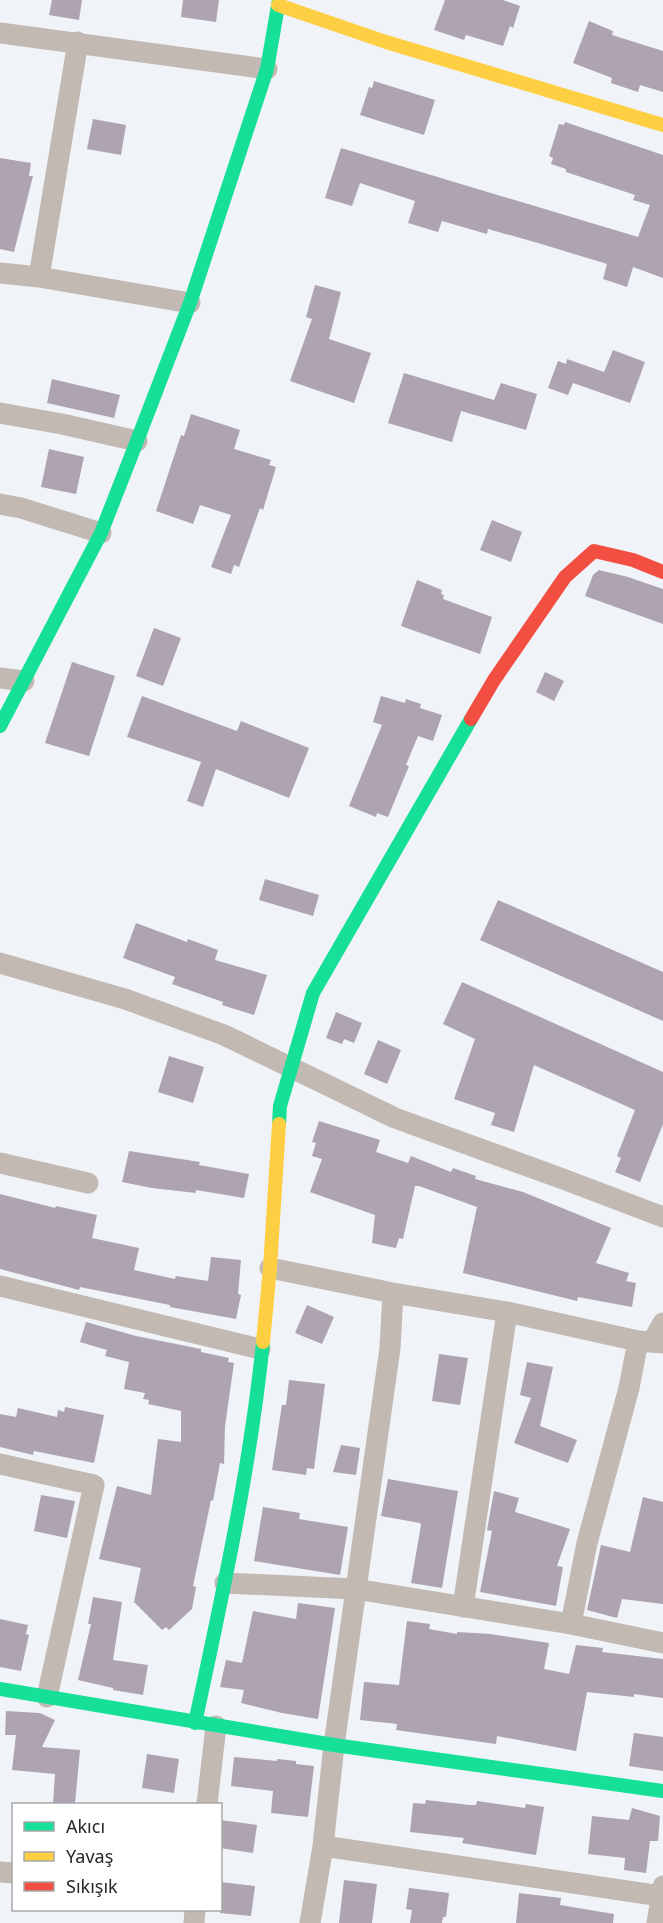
<svg xmlns="http://www.w3.org/2000/svg" width="663" height="1923" viewBox="0 0 663 1923" font-family="'Noto Sans',sans-serif">
<style>
.building{fill:#ada3b1}
.lines{fill:none;stroke-linecap:round;stroke-linejoin:round}
.street{stroke:#c2b9b3;stroke-width:21}
.fast{stroke:#16e098;stroke-width:14}
.slow{stroke:#ffcf43;stroke-width:14}
.jam{stroke:#f24e42;stroke-width:14}
</style>
<rect width="100%" height="100%" fill="#f0f3f7"/>
<path class="building" d="M52,0H82L79,20L49,15Z
M183,0H219L216,22L181,17Z
M445,0H503L520,6L513,28L510,26L503,46L466,35L464,40L434,30Z
M589,21L613,31L612,35L663,51V92L640,85L638,92L611,83L612,78L573,63Z
M374,81L435,100L424,135L360,115L369,87L372,88Z
M93,119L126,125L121,155L87,149Z
M565,122L663,155V278L633,267L627,287L603,279L607,264L538,243L488,229L487,234L442,221L438,232L408,223L415,201L360,183L352,206L325,198L341,148L638,237L650,205L633,200L635,195L566,172V169L551,164L553,158L549,156L559,124L564,125Z
M0,158L31,163L29,176H33L14,252L0,249Z
M315,285L341,292L329,339L371,353L354,403L290,381L312,319L306,317Z
M613,350L645,362L630,403L573,383L568,395L548,388L558,361L566,364L567,359L604,372Z
M404,373L494,400L501,383L537,394L526,430L461,411L452,442L388,423Z
M52,379L120,395L114,418L47,403Z
M191,414L240,430L234,449L271,460L269,465L276,467L263,510L260,508L239,567L234,565L231,574L211,567L231,515L200,505L193,524L156,511L181,435L184,436Z
M49,449L84,457L76,494L41,487Z
M492,520L522,532L511,562L480,550Z
M599,570L628,577L663,589V624L585,596L593,575Z
M417,580L442,590L441,594L444,595L443,599L492,617L480,654L401,626Z
M154,628L181,638L163,686L136,676Z
M72,662L115,676L89,756L45,743Z
M545,672L564,681L554,701L536,692Z
M142,696L237,731L241,721L309,748L289,798L216,769L203,807L187,801L201,762L127,737Z
M381,696L405,703L406,699L421,704L420,708L442,715L433,741L418,736L406,765L409,766L388,817L377,813L376,817L349,806L382,725L373,722Z
M265,879L319,895L313,916L259,900Z
M498,900L663,972V1021L480,940Z
M136,923L187,942L188,939L218,950L215,960L267,975L254,1015L222,1005L223,1002L172,984L175,977L123,958Z
M462,982L663,1072V1124L640,1182L615,1172L621,1158L617,1156L635,1110L534,1065L514,1132L491,1125L495,1113L454,1099L475,1039L443,1024Z
M336,1012L362,1023L354,1043L344,1039L342,1044L326,1038Z
M378,1040L401,1050L387,1084L364,1074Z
M169,1056L204,1067L193,1103L158,1092Z
M319,1121L380,1140L376,1152L408,1163L411,1156L451,1172L453,1168L476,1176L475,1179L523,1192L611,1228L596,1263L629,1273L626,1281L636,1283L632,1307L578,1297L577,1301L463,1273L477,1207L419,1186H415L403,1239L399,1238L396,1248L372,1243L375,1215L310,1192L322,1159L312,1156L316,1143L312,1142Z
M129,1151L200,1162L199,1165L249,1174L244,1198L196,1190V1193L152,1188L122,1182Z
M0,1194L55,1208L56,1206L97,1215L92,1238L139,1248L134,1270L175,1279L176,1276L208,1281L211,1257L241,1260L238,1294L241,1295L236,1319L170,1307V1305L80,1287L79,1290L0,1269Z
M307,1305L334,1317L322,1344L295,1333Z
M86,1322L136,1336L201,1349V1352L229,1358L228,1362L234,1363L225,1426L224,1464L220,1463L213,1501L211,1500L193,1586L196,1587L192,1609L169,1630L166,1627L162,1630L134,1602L141,1568L99,1559L117,1486L151,1495L158,1439L181,1442V1411L148,1404L149,1400L143,1399L145,1393L124,1389L129,1362L105,1356L107,1350L80,1342Z
M439,1354L468,1358L460,1405L432,1401Z
M527,1362L553,1367L540,1426L577,1440L568,1463L514,1443L531,1398L520,1395Z
M289,1380L325,1384L314,1469L307,1468L306,1475L272,1470L282,1405H286Z
M65,1407L104,1415L94,1463L34,1451L33,1455L0,1447V1414L16,1417L18,1408L57,1417L58,1410L64,1412Z
M341,1445L360,1448L356,1475L333,1472Z
M388,1479L458,1491L442,1588L411,1583L421,1525L420,1523L381,1516Z
M494,1491L519,1498L515,1512L570,1529L557,1566L563,1567L556,1606L480,1592L492,1531L487,1530Z
M41,1495L75,1501L67,1538L34,1531Z
M643,1497L663,1502V1604L622,1599L617,1618L587,1610L601,1545L630,1552Z
M263,1507L300,1513L299,1519L348,1527L340,1575L254,1561Z
M93,1597L122,1602L113,1660L148,1665L143,1695L113,1690V1688L78,1680L91,1624H88Z
M298,1603L335,1608L318,1719L282,1713L241,1703L244,1690L220,1687L226,1660L242,1663L253,1611L296,1619Z
M0,1619L28,1625L26,1634L29,1635L21,1671L0,1667Z
M407,1621L430,1624L429,1629L457,1634V1632L490,1634L549,1643L544,1669L569,1674L576,1645L603,1648L602,1652L663,1659V1698L634,1694V1697L587,1692L576,1751L497,1736L496,1744L396,1730L397,1724L360,1720L364,1682L399,1685Z
M6,1711L40,1713L55,1720L42,1747L80,1750L75,1804L53,1803L55,1774L12,1770L16,1735H5Z
M634,1733L663,1737V1771L629,1766Z
M147,1754L179,1759L174,1793L142,1788Z
M234,1757L277,1761V1759L296,1761V1764L314,1766L308,1817L271,1813L273,1791L231,1786Z
M426,1800L470,1805H476L477,1801L525,1808L526,1804L544,1807L536,1855L462,1843L464,1838L410,1832L413,1803L425,1804Z
M632,1808L660,1816L658,1841H650L646,1873L624,1870L625,1858L588,1854L592,1816L629,1820Z
M220,1820L257,1825L253,1853L220,1848Z
M344,1880L377,1884L372,1923H339Z
M220,1882L255,1886L251,1916L220,1913Z
M409,1888L449,1893L446,1917H443L442,1923H410L412,1910L406,1909Z
M519,1893L561,1898L560,1905L614,1914L613,1923H516Z"/>
<g class="lines">
<path class="street" d="M0,33L267,69
M0,273L39,277L190,303
M39,277L78,42
M0,413L62,424L137,441
M0,504L21,508L101,533
M0,678L24,681
M0,963L125,999L224,1035L395,1118L563,1179L663,1217
M0,1163L88,1183
M270,1268L393,1293L507,1312L638,1341L663,1343
M0,1286L260,1349
M652,1342L663,1323
M0,1464L94,1485L47,1697
M225,1583L355,1589L571,1624L663,1643
M463,1607L507,1312
M571,1624L587,1543L629,1388L638,1341
M207,1804L216,1726
M323,1846L661,1896
M0,1872L14,1873
M194,1923L195,1910
M310,1923L323,1846L334,1745L390,1348L393,1293
M657,1923L663,1886"/>
<path class="fast" d="M0,726L101,533L137,441L190,303L267,69L279,0
M279,1124L280,1106L313,993L471,719
M0,1689L334,1745L663,1791
M195,1723C222,1597 250,1470 263,1342"/>
<path class="slow" d="M278,5L386,42L663,125
M263,1342L270,1268L279,1124"/>
<path class="jam" d="M471,719L494,680L565,577L594,551L633,560L663,572"/>
</g>
<rect x="12" y="1803" width="210" height="108" fill="#ffffff" stroke="#a7a8a9" stroke-width="1.5"/>
<rect x="24" y="1822" width="30" height="9" fill="#16e098" stroke="#a7a8a9" stroke-width="1.5"/>
<text x="66" y="1833" font-size="18" fill="#242629">Akıcı</text>
<rect x="24" y="1852" width="30" height="9" fill="#ffcf43" stroke="#a7a8a9" stroke-width="1.5"/>
<text x="66" y="1863" font-size="18" fill="#242629">Yavaş</text>
<rect x="24" y="1882" width="30" height="9" fill="#f24e42" stroke="#a7a8a9" stroke-width="1.5"/>
<text x="66" y="1893" font-size="18" fill="#242629">Sıkışık</text>
</svg>
